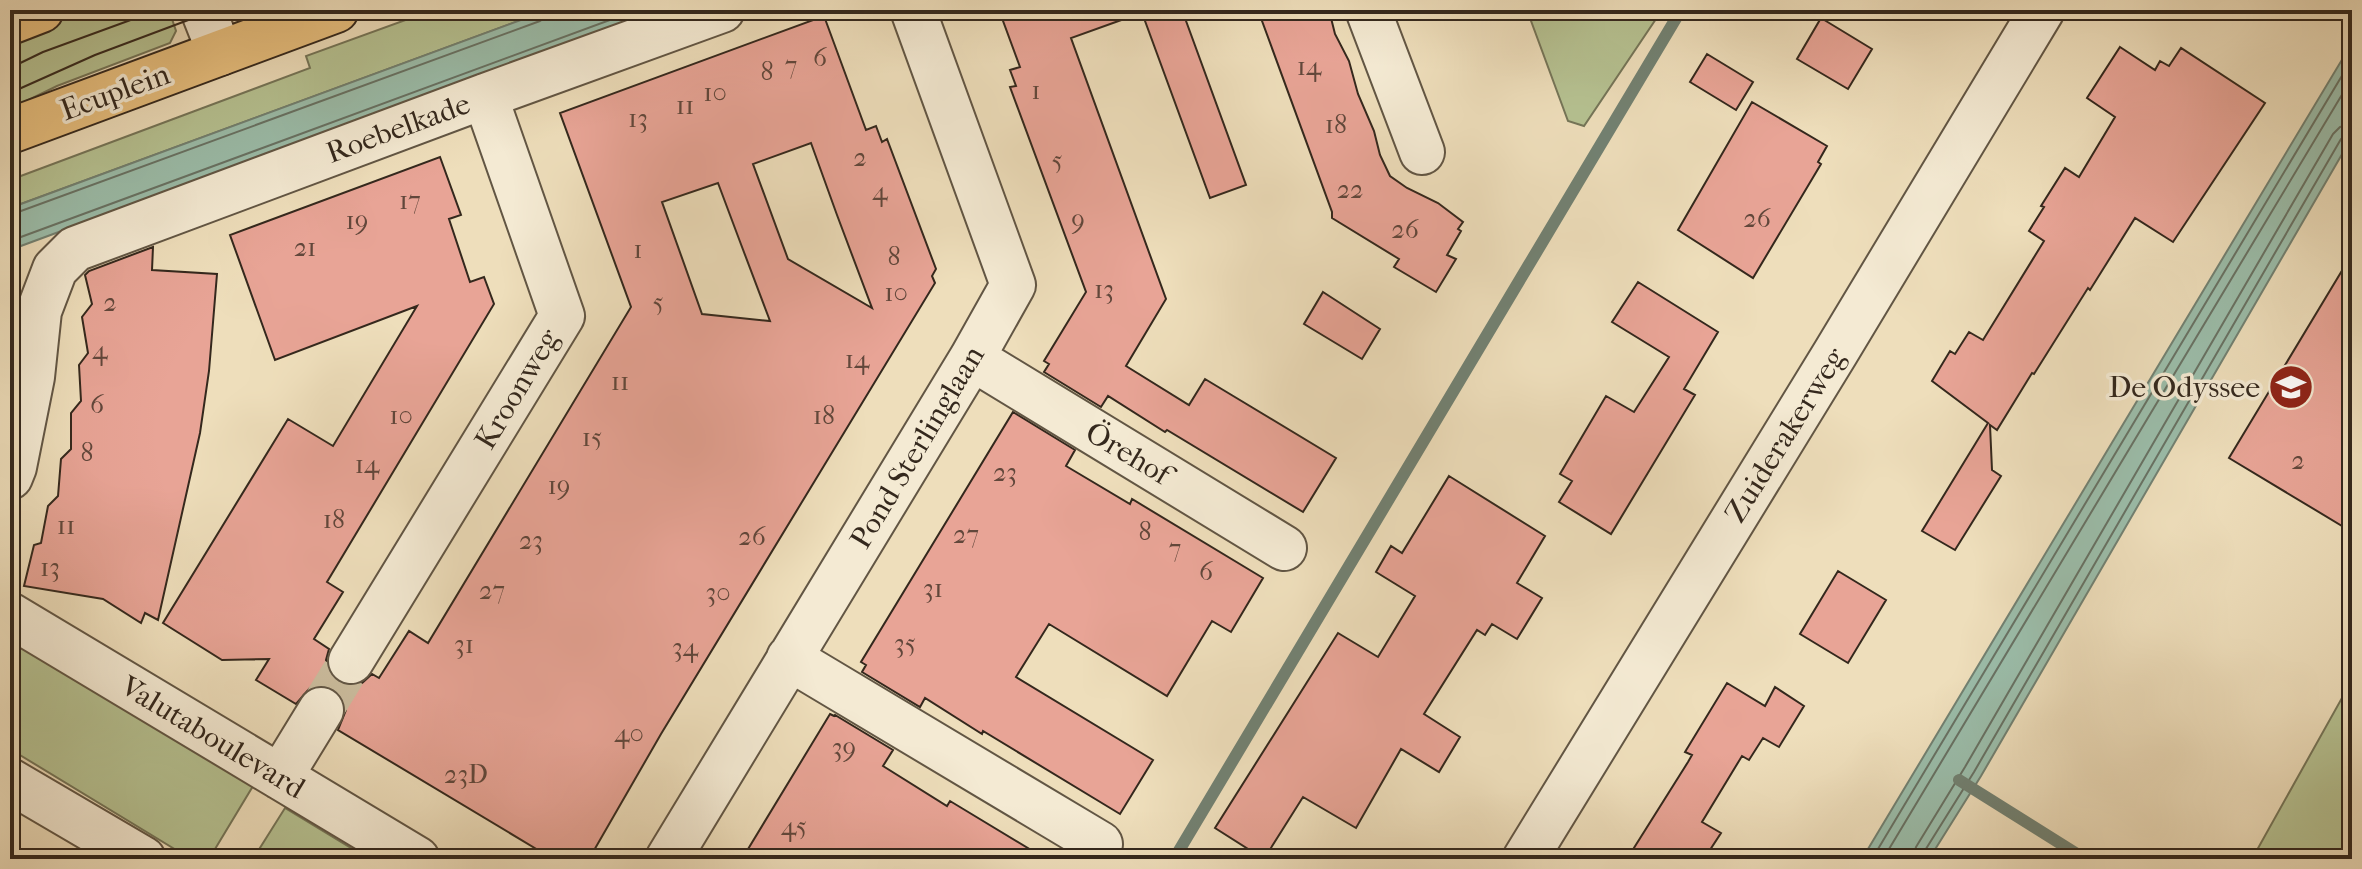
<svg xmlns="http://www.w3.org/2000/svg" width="2362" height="869" viewBox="0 0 2362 869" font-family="'IM FELL French Canon',serif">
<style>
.green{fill:#b6c292;stroke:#757558;stroke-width:2}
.water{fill:#9bbdaa;stroke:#728172;stroke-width:2}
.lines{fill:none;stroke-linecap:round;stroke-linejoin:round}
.shore{stroke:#687264;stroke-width:2}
.stream{stroke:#728172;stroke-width:12}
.building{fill:#e8a496;stroke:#34281d;stroke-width:2;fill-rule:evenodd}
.minor-tunnel{stroke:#c9ba9b;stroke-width:44;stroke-dasharray:44 22;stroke-linecap:butt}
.minor-casing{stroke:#625644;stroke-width:48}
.major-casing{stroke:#34281d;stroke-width:48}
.minor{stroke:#f4ead3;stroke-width:44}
.major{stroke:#e7bf7e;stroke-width:44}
.tram{stroke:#34281d;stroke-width:2}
.labels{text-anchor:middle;stroke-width:7;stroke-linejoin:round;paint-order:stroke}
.number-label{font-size:26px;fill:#61473b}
.street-label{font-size:30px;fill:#34281d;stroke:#f4ead3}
.poi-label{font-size:30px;fill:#34281d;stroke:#f4ead3;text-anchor:end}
</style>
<rect width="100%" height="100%" fill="#eedebb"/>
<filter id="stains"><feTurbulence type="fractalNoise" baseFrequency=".0025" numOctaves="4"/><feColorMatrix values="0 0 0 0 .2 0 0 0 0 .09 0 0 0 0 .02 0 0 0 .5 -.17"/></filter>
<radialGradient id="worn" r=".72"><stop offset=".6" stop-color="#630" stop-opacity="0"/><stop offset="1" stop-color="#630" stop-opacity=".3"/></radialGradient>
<path class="green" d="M76,10H169L176,31L170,43L57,86L10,109V35Z
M433,10H548L10,208V180L310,68L306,56Z
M1527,10H1662L1584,126L1568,121Z
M13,641L253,786L209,859H191L10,749V646Z
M2352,680V859H2252Z
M285,808L369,859H253Z"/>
<path class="water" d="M548,10H660L10,250V208Z
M2352,43V137L1981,776L1929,859H1862Z"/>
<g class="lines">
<path class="shore" d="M10,215L540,21L546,17L547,10
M10,241L637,10
M1872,859L2352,59
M1883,859L2352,78
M1913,859L1916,847L1965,767L2333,134L2340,127L2352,124
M1923,859L1924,852L1974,772L2341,139L2346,135L2352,134"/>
<path class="stream" d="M1959,780L2085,859
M1174,859L1681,10"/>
</g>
<path class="building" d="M999,10H1137L1138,14L1071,38L1166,299L1126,366L1189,405L1205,379L1336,458L1303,512L1167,430L1165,432L1108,396L1101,407L1044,372L1049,364L1044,361L1086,292L1010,87L1016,86L1010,70L1020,67Z
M1141,10H1182L1246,185L1210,198Z
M1258,10H1329L1335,34L1349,61L1358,94L1374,131L1380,155L1390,176L1407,188L1438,203L1463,222L1458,229L1461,231L1447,255L1456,259L1436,292L1394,267L1399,259L1332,218V212Z
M824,16L866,130L876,126L882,142L887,139L936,269L932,276L935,283L661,734L589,859H567L552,850L548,856L338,730L346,710L342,697L333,688L321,685L310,688L296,704L256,680L269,659L222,660L163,623L288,419L333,446L417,306L275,360L230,235L440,157L461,215L449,219L470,282L484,277L494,304L327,582L343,592L314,639L329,649L326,660L329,672L337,682L350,686L362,683L372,674L379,678L409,631L428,643L631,307L560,113ZM811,143L837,215L872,308L788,259L753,164ZM718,183L739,239L770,321L702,314L662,202Z
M1821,18L1872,49L1848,89L1797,59Z
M2120,47L2155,70L2160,61L2169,66L2181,48L2265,103L2173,242L2135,218L2090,290L2088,288L2034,374L2032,373L1997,430L1990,425L1992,470L2001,476L1955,550L1922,531L1988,423L1932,381L1950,351L1955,354L1969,332L1983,340L2044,241L2029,231L2044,207L2041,206L2065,168L2079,177L2115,117L2087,98Z
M1707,54L1753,82L1736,110L1690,82Z
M1752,102L1827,146L1818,162L1821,164L1753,278L1678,230Z
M153,247L152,270L217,274L209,371L200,433L158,620L145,613L141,623L103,599L24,586L34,545L41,543L48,506L58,496L61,459L71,449V413L81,401L79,365L88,353L82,317L92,304L85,275L89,271Z
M2352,254V532L2229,458Z
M1638,282L1718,332L1684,389L1695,395L1611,534L1559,502L1572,481L1560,474L1606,396L1634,412L1669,357L1612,322Z
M1323,292L1380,329L1362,359L1304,324Z
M1013,412L1075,450L1066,466L1130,504L1132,499L1263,578L1231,632L1212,621L1167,696L1049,624L1016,677L1153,760L1120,814L983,731L982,734L925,698L920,707L862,672L866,665L861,662Z
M1449,476L1545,536L1517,583L1542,598L1517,639L1492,624L1485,635L1477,630L1424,714L1460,737L1439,772L1401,749L1356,828L1303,797L1264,859L1215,828L1338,633L1378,657L1415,596L1376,572L1391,546L1402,553Z
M1838,571L1886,600L1848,663L1800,634Z
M1727,683L1765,706L1775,687L1804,706L1779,747L1763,738L1749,760L1742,756L1702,822L1721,833L1704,859H1627L1688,762L1692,755L1685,752Z
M830,714L834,716L835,715L893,750L883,766L947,806L950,801L1046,859H742Z"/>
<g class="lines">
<path class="minor-tunnel" d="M321,710L351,661"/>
<g class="minor-casing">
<path id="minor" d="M203,10L220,53
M1368,10L1422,152
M972,358L1284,548
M10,477L14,467L32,377L39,311L55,269L75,249L485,96L722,10
M10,615L417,859
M789,658L1100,844
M351,661L562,316L485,96
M280,777L321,710
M10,781L143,859
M668,859L972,358L1013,285L913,10
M1525,859L1836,352L2042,10"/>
</g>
<g class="major-casing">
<path id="major" d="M10,22L41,10
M10,131L336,10"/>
</g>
<use href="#minor" class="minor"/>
<use href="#major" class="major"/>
<path class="tram" d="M10,68L43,52L158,10
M10,93L95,55L215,10"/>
</g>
<defs>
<g id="school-disc" transform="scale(2.3)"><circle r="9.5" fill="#8f2418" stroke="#f4ead3"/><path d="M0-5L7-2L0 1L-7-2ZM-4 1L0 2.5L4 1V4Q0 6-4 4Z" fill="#fff"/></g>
</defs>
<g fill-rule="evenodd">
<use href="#school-disc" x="2291" y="387"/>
</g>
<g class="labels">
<g class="number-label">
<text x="820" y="66">6</text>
<text x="791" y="74">7</text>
<text x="1309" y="75">14</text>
<text x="767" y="80">8</text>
<text x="1036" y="99">1</text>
<text x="715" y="101">10</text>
<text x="685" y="114">11</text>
<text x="638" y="127">13</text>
<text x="1336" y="133">18</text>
<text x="860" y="166">2</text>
<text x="1057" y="169">5</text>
<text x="1350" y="198">22</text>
<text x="880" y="200">4</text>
<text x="410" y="209">17</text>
<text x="1757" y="227">26</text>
<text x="1078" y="228">9</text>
<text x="357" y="229">19</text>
<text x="1405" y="238">26</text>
<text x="305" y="256">21</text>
<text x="638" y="258">1</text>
<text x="894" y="265">8</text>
<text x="1104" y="298">13</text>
<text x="896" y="301">10</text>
<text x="110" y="311">2</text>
<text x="658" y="311">5</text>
<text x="100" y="359">4</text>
<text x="857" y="368">14</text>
<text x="620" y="390">11</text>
<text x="97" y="413">6</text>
<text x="401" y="424">10</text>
<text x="824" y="424">18</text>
<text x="592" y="446">15</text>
<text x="87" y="461">8</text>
<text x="2298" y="469">2</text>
<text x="367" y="473">14</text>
<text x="1005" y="481">23</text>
<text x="559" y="494">19</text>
<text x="334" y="528">18</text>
<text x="66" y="534">11</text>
<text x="1145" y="540">8</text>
<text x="966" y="543">27</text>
<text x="752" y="545">26</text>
<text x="531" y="549">23</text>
<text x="1175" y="557">7</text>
<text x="50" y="576">13</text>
<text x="1206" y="580">6</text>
<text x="933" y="597">31</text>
<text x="492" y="599">27</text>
<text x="718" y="601">30</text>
<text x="905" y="652">35</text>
<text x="464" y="653">31</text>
<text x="685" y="656">34</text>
<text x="629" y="742">40</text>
<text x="844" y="756">39</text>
<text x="466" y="783">23D</text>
<text x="794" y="835">45</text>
</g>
<g class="street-label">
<text transform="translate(115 92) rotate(-20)" y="10">Ecuplein</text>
<text transform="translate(398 128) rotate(-20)" y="10">Roebelkade</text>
<text transform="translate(517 389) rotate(-59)" y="10">Kroonweg</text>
<text transform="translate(1785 435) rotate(-58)" y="10">Zuiderakerweg</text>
<text transform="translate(917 447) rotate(-59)" y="10">Pond Sterlinglaan</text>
<text transform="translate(1128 453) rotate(31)" y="10">Örehof</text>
<text transform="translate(213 737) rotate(31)" y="10">Valutaboulevard</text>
</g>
<g class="poi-label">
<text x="2260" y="397">De Odyssee</text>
</g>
</g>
<rect width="2362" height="869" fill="none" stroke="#eedebb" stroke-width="40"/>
<rect x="12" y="12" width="2338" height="845" fill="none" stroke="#34281d" stroke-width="4"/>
<rect x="20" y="20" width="2322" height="829" fill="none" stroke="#34281d" stroke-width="2"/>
<rect width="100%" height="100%" filter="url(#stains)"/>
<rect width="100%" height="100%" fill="url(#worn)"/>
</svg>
